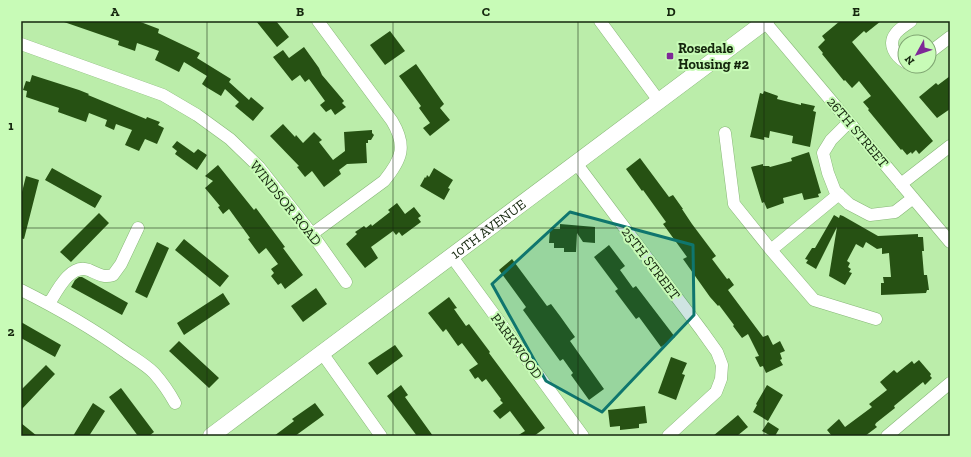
<svg xmlns="http://www.w3.org/2000/svg" width="971" height="457" viewBox="0 0 971 457" font-family="'Zilla Slab',serif">
<style>
.building{fill:#265113}
.lines{fill:none;stroke-linecap:round;stroke-linejoin:round}
.minor-casing{stroke:#87b777;stroke-width:13}
.major-casing{stroke:#87b777;stroke-width:17}
.minor{stroke:#fff;stroke-width:12}
.major{stroke:#fff;stroke-width:16}
.marked{fill:#0f766e;fill-opacity:0.2;stroke:#0f766e;stroke-width:3;stroke-linejoin:round}
.grid{fill:none;stroke:#15270e;stroke-width:1;stroke-opacity:0.55}
.poi-dot{fill:#7e2897;stroke:#c8fbb7;stroke-width:1.5}
.labels{text-anchor:middle;stroke-width:4;stroke-linejoin:round;paint-order:stroke}
.poi-label{font-size:14px;font-weight:bold;fill:#15270e;stroke:#c8fbb7;text-anchor:start}
.street-label{font-size:14px;fill:#15270e;stroke:#c8fbb7}
.neatline{fill:none;stroke:#15270e;stroke-width:1.5}
.grid-label{font-size:13px;text-anchor:middle;font-weight:bold;fill:#15270e}
</style>
<rect width="100%" height="100%" fill="#bbedaa"/>
<path class="building" d="M64,21H138L159,29L158,33L200,53L197,58L231,79L229,82L249,100L251,97L264,108L253,121L235,106L239,102L225,89L221,96L206,87L202,84L207,76L184,62L179,72L155,60L159,51L137,43L135,51L118,45L119,41L64,22Z
M256,21H276L289,37L277,47Z
M840,21H881L866,33L864,31L852,42L933,141L919,154L916,150L912,154L911,152L907,155L902,149L901,150L868,110L869,109L863,102L871,96L859,81L852,88L845,80L844,81L822,54L823,53L818,47L825,40L822,36Z
M390,31L405,51L385,65L370,45Z
M304,47L319,68L322,75L344,101L342,103L346,107L335,115L331,109L326,112L320,105L325,101L309,79L305,82L300,75L292,81L273,57L283,50L289,58Z
M416,64L444,104L440,108L450,120L430,136L423,128L430,123L419,108L421,106L399,76Z
M32,75L79,90L89,94L88,95L146,119L147,117L160,122L158,125L164,128L157,144L145,139L139,151L125,145L132,130L116,124L114,130L105,126L107,120L89,113L86,122L58,112L59,108L26,97L27,91L23,90L26,81L30,82Z
M950,76V109L937,118L919,97L936,83L938,85Z
M764,91L778,96L777,99L801,105V103L815,106L813,111L816,112L810,147L792,143L793,136L770,131L769,138L764,137V140L750,137L760,93L763,94Z
M283,124L295,137L296,135L303,143L314,132L322,140L319,142L333,160L345,151L344,132L372,130V133L374,135L371,140H368V143H366L367,163L347,164L339,170L341,174L324,187L312,171L305,177L297,167L299,166L270,136Z
M177,141L194,153L198,149L207,155L197,170L175,154L177,151L172,147Z
M809,152L821,193L818,194L819,197L804,200L802,193L783,198L784,203L767,209L764,202L762,203L751,167L763,164V166H769L770,167L792,161L791,158Z
M640,158L669,197L673,195L683,209H682L692,224L716,256L712,259L727,279L729,278L734,285L728,290L763,337L768,335L773,345L780,341L785,351L780,353L782,359L780,360L783,365L766,373L763,366L760,367L755,357L759,356L748,334L742,338L733,326L734,325L719,305L718,306L710,297L683,259L687,257L663,224L666,222L643,190L642,191L626,169Z
M218,165L254,210L256,208L285,247L283,248L303,275L285,289L281,283L278,285L271,276L274,273L271,269L278,264L266,248L259,254L248,239L250,238L229,209L223,214L218,207L220,206L205,188L213,181L205,176Z
M52,168L102,196L95,208L45,180Z
M434,168L453,180L448,188L450,189L444,200L420,186L425,177L426,178L427,175L429,177Z
M26,176L39,180L24,239L21,238V196Z
M397,203L405,214L414,207L421,216L418,218L421,222L402,236L399,232L396,235L393,231L371,247L378,258L365,268L346,244L357,234L355,232L364,226L366,228L371,224L372,226L390,212L388,210Z
M99,213L109,223L71,262L60,252Z
M834,215L839,218L840,215L843,216L878,236L918,234V237H923L924,251H922L924,275H927L929,290H927L926,293L881,295V283H884L883,277H891L889,253L882,254V248L877,249L866,242L863,248L856,244L847,261L850,263L848,267L851,269L849,272L852,273L845,285L829,276L837,227L816,269L806,263L808,260L805,259L812,248H815Z
M560,224L595,227V243L583,242L577,233L576,252H564V248H554V243H549L550,229H560Z
M184,239L229,276L220,287L175,250Z
M157,242L169,248L147,298L135,292Z
M609,245L625,266L620,270L633,288L636,286L675,337L661,347L639,317L636,319L615,291L618,289L594,257Z
M512,259L547,306L551,304L560,316L575,337L570,341L604,389L589,400L571,375L573,373L563,359L560,361L523,310L526,307L499,270Z
M79,277H82L128,303L122,315L71,287L75,280Z
M316,288L327,304L303,322L291,306Z
M223,293L230,304L184,335L177,323Z
M449,297L457,308L454,309L466,326L469,324L490,352L489,353L545,428L534,436H517L525,431L510,411L500,419L493,411L503,403L500,400L501,399L486,379L482,382L478,377L475,379L469,370L478,364L462,343L458,346L446,329L443,332L428,313Z
M21,322L61,345L55,357L21,338Z
M179,341L219,378L209,388L169,351Z
M395,345L403,356L377,375L368,363Z
M671,357L687,363L682,374L685,375L676,400L658,393Z
M919,360L931,374L930,376L932,378L925,385L923,382L894,406L895,408L876,423L875,425L877,427L865,436H832L827,430L839,419L845,427L872,407L869,404L887,390L880,382L894,370L897,373L912,361L914,364Z
M46,365L55,374L21,410V390Z
M401,385L408,395L405,397L433,436H417L387,396Z
M767,385L783,395L768,421L753,412L757,405L756,404Z
M121,388L154,432L149,436H138L109,397Z
M93,403L105,411L89,436H73Z
M315,403L324,415L295,436H274L294,421L292,419Z
M645,406L647,423L639,424V428L620,430V426L610,427L608,410Z
M738,415L748,427L737,436H713Z
M768,422L779,429L775,436H771L762,431Z
M21,423L37,436H21Z"/>
<g class="lines">
<g class="minor-casing">
<path id="minor" d="M600,21L659,101
M765,22L950,242
M21,44L163,95L197,115L230,139L259,167L312,234L346,282
M929,53L950,37
M905,62C895,56 887,44 896,33C900,28 906,25 911,21
M849,122L831,140L823,153L828,173L835,191L849,204L870,215L895,212L913,198
M725,133L734,204L771,250L814,300L876,319
M576,163L702,331L717,352L722,365L721,379L716,392L668,436
M901,184L950,146
M312,234L384,181C402,159 407,146 392,121L318,21
M771,250L839,194
M452,257L583,436
M21,290C57,308 92,328 124,351C134,358 146,365 154,373C162,382 169,392 175,403
M49,304C57,291 70,263 89,270C98,274 104,278 113,275L121,264L138,228
M322,353L381,436
M887,436L950,383"/>
</g>
<g class="major-casing">
<g id="major">
<path id="s1" d="M211,436L766,21"/>
</g>
</g>
<use href="#minor" class="minor"/>
<use href="#major" class="major"/>
</g>
<path class="marked" d="M570,212L693,245L694,315L602,412L546,381L492,284Z"/>
<path class="grid" d="M207,21V436M393,21V436M578,21V436M764,21V436M21,228H950"/>
<rect class="poi-dot" x="666" y="52" width="8" height="8" rx="2"/>
<g class="labels">
<g class="poi-label">
<text x="678" y="53">Rosedale<tspan x="678" dy="16">Housing #2</tspan></text>
</g>
<g class="street-label">
<text transform="translate(858 132) rotate(50)" y="5">26TH STREET</text>
<text transform="translate(286 203) rotate(51)" y="5">WINDSOR ROAD</text>
<text dy="5" stroke="none"><textPath href="#s1" startOffset="346">10TH AVENUE</textPath></text>
<text transform="translate(651 263) rotate(53)" y="5">25TH STREET</text>
<text transform="translate(517 346) rotate(54)" y="5">PARKWOOD</text>
</g>
</g>
<rect width="971" height="457" fill="none" stroke="#c8fbb7" stroke-width="44"/>
<g transform="translate(917 54) rotate(230)"><circle r="19" fill="#c8fbb7" stroke="#80a673"/>
<path d="M0-3L7 15L0 10L-7 15Z" fill="#7e2897"/>
<text y="-6" font-size="11" font-weight="bold" text-anchor="middle" fill="#15270e">N</text>
</g>
<rect x="22" y="22" width="927" height="413" class="neatline"/>
<g class="grid-label">
<text x="115" y="16">A</text>
<text x="300" y="16">B</text>
<text x="486" y="16">C</text>
<text x="671" y="16">D</text>
<text x="856" y="16">E</text>
<text x="11" y="130">1</text>
<text x="11" y="336">2</text>
</g>
</svg>
